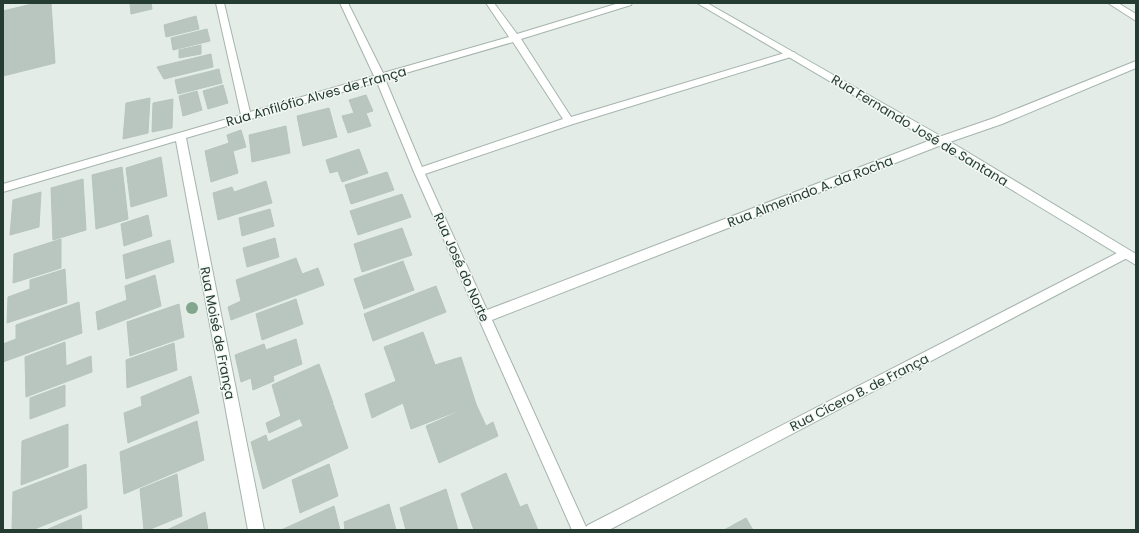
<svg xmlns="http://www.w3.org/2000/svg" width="1139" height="533" viewBox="0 0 1139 533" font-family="Poppins,sans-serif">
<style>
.building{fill:#b9c6c0;stroke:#b6c5bd}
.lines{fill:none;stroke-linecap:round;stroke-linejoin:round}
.street-casing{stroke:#a6b4ad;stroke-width:2}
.secondary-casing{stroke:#a3b6ad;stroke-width:2}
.street{fill:#fff;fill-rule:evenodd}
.secondary{fill:#fff;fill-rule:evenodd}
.tree{fill:#82a78c}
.labels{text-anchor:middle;stroke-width:3;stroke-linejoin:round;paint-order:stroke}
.street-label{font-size:13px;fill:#253c33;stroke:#f4f9f6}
</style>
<rect width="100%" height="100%" fill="#e3ece7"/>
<path class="building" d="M36,3H51L55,63L3,76V11Z
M130,3H151L152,9L131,14Z
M196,16L199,29L166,37L164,25Z
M207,29L210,41L173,50L171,38Z
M201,45V54L179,58V50Z
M211,54L213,67L164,79L157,67Z
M219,69L222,83L178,94L175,80Z
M223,85L228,103L208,109L203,91Z
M197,91L202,110L183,116L179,96Z
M366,95L373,111L366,113L371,126L348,133L342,116L354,113L349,100Z
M150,98L148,133L123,139L126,103Z
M173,99L172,128L152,132L153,103Z
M329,108L337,137L303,146L297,116Z
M286,126L290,153L252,162L249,135Z
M241,130L246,147L233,151L238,173L211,182L205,151L229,143L227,135Z
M359,149L368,173L342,182L338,171L330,173L326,160Z
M161,157L167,196L131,207L126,168Z
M122,167L128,219L96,229L92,175Z
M387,172L394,190L351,204L345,185Z
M83,179L86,230L53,240L51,188Z
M266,181L272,203L218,220L213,193L232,187L234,192Z
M41,192L39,227L10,235L13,200Z
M402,194L411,217L358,235L350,211Z
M270,209L274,226L242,236L239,218Z
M148,215L152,236L124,246L121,224Z
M402,228L412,255L362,272L354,244Z
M275,238L279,257L247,267L243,248Z
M61,239V268L13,283L14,254Z
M170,240L174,262L126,279L123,255Z
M296,258L302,274L318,268L324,285L231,320L228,307L241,301L236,280Z
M403,261L414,290L364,309L354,279Z
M65,269L67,303L7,323L8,297L30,289V280Z
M155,275L161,306L98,330L96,312L127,300L125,286Z
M436,286L446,312L373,341L364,314Z
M296,299L303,324L262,340L256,314Z
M79,302L82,333L3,362V344L16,339V325Z
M179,304L184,337L130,356L127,322Z
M423,332L435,365L396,381L384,347Z
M296,339L302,364L273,376L274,381L253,390L251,378L241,382L235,355L264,344L266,350Z
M65,342L66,366L91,356L92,372L26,397L25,357Z
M174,343L177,370L127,388L126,360Z
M461,357L476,404L411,429L403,403L372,418L365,394L435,365Z
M319,364L333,403L269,433L266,423L281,416L272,385Z
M191,376L199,413L128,443L124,413L142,406L141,397Z
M65,385V406L30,419V398Z
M333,404L348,448L263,489L251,442L266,435L268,442L303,426L300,419Z
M476,404L486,426L493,422L498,436L439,463L426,426Z
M197,421L204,460L124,494L120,452Z
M68,424V467L21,485L22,441Z
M86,464L87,508L32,530H12L13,492Z
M329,464L338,496L300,513L292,480Z
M506,473L520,507L527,504L538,530H474L461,494Z
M177,474L182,516L148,530H144L140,489Z
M446,489L458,530H406L400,508Z
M389,504L396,530H345L344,522Z
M334,506L340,530H281Z
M205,512L208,530H167Z
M81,515L82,530H46Z
M746,518L753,530H724Z"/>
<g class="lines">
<g class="street-casing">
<path id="street" d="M216,3H224L250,112L374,76L340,3H348L383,73L509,37L486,3H494L517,34L619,3H632L631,5L521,39L571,117L788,52H794L796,54L794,56L573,124L425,174L487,310L936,138L994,118L1136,61V68L1002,124L944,144L492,320L586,527L588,525L1121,251L1125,249L1129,251L1131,254L1129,257L609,530H572L414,172L377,82L186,138L264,530H248L176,141L3,192V184L241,115ZM513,42L563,119L422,167L385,79Z
M1108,3H1118L1136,14V21Z"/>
</g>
<g class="secondary-casing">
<path id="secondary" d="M697,3H707L944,138L1136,254V265L936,144Z"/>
</g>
<use href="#street" class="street"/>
<use href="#secondary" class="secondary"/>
</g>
<circle class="tree" cx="192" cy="308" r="6"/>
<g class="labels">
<g class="street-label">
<text transform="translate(316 96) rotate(-16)" y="5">Rua Anfilófio Alves de França</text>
<text transform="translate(920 130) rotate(31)" y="5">Rua Fernando José de Santana</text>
<text transform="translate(810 191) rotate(-21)" y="5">Rua Almerindo A. da Rocha</text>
<text transform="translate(462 267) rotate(66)" y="5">Rua José do Norte</text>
<text transform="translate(218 333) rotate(79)" y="5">Rua Moisé de França</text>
<text transform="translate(859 392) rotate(-27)" y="5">Rua Cícero B. de França</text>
</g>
</g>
<rect width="1139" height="533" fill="none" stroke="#253c33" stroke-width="8"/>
</svg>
